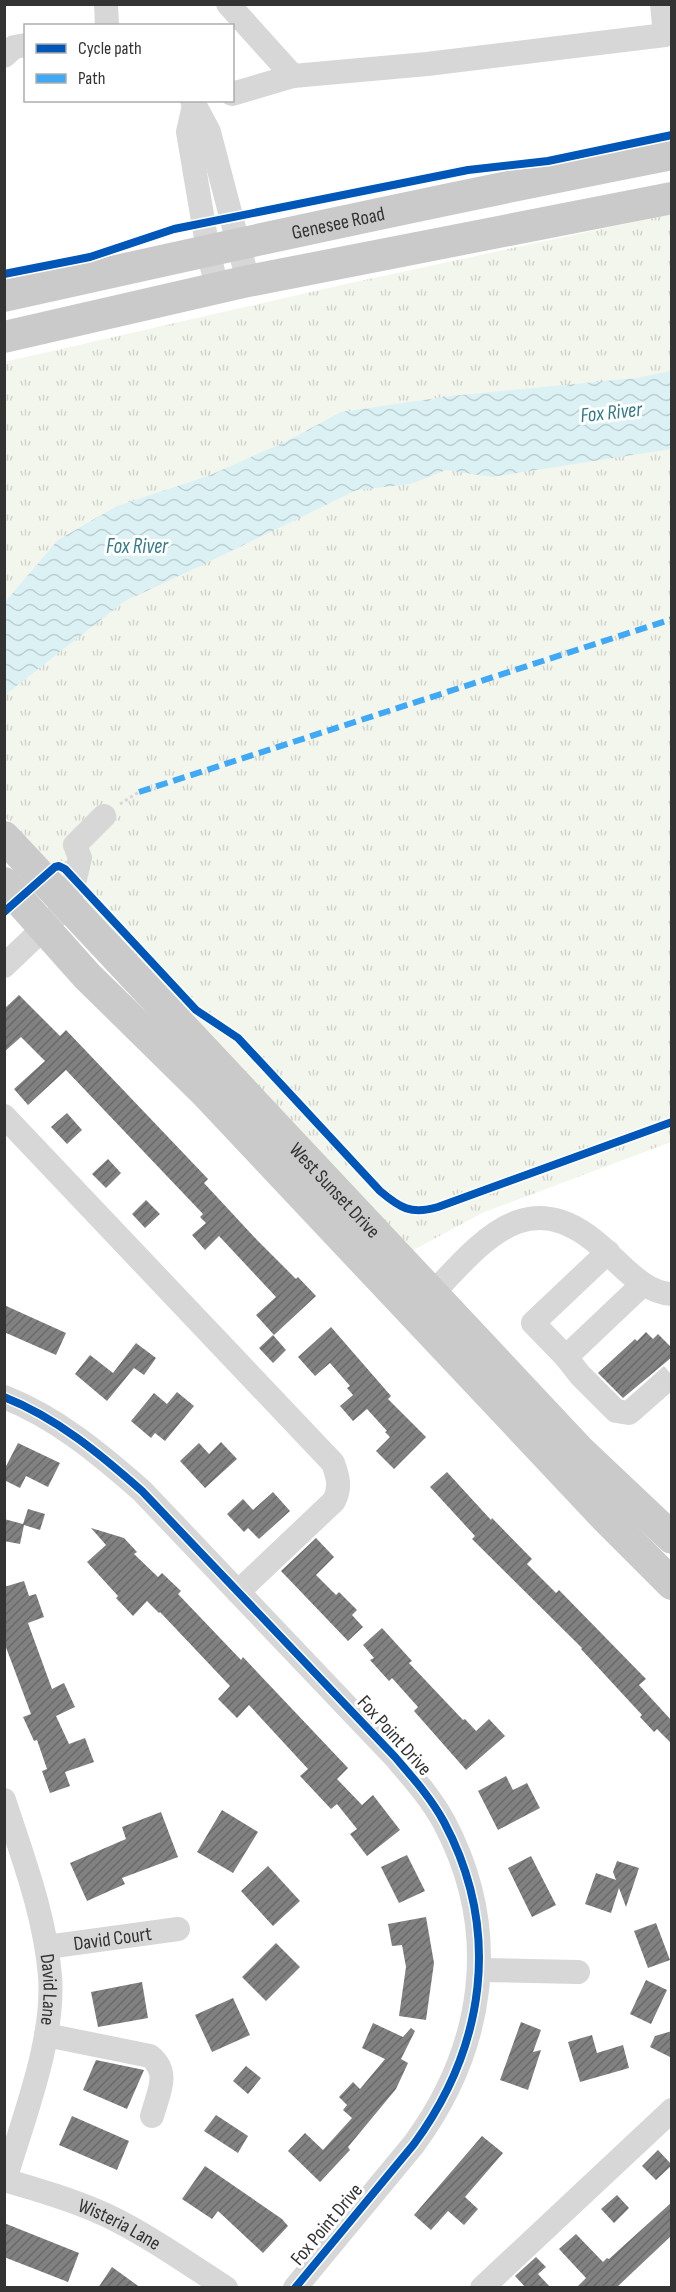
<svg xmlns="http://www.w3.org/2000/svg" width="676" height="2292" viewBox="0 0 676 2292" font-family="'Sofia Sans Condensed',sans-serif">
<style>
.park{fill:url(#park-tufts)}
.water{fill:url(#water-waves)}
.building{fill:url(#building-hatch)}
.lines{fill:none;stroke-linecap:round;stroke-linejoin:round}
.minor-tunnel{stroke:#d6d6d6;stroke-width:24;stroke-dasharray:24 12;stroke-linecap:butt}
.path{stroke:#d7d7d7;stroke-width:3;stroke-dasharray:3 3;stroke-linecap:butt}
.minor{stroke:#d7d7d7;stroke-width:24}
.major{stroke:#cacaca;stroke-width:32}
.quiet{stroke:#3fa9f5;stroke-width:6;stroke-dasharray:12 6;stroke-linecap:butt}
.cycleway-casing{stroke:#fff;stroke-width:11}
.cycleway{stroke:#0057b8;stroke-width:8}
.labels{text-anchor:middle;stroke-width:6;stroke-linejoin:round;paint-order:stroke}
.street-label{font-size:20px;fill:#333;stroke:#fff}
.water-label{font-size:21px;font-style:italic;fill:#327b88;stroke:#fff}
</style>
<defs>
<pattern id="park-tufts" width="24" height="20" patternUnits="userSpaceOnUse" patternTransform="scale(1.5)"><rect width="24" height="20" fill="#f3f6ed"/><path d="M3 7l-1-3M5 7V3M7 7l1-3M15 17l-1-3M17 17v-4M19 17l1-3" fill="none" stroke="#d1d3cc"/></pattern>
<pattern id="water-waves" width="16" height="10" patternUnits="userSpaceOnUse" patternTransform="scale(1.5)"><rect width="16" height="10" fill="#dbf1f4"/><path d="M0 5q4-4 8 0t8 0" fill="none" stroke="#bccfd2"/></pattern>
<pattern id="building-hatch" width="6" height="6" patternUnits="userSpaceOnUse" patternTransform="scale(1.5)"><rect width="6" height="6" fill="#818181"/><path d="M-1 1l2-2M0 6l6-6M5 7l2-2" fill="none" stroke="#6a6a6a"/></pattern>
</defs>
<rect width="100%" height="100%" fill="#fff"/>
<path class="park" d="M671,214V1142L482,1213L408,1253L5,817L4,362L346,284Z"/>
<path class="water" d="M671,371V449L492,477L446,470L411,484L357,490L194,569L125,601L5,695V602L58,540L117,506L208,476L289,440L341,412L451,396L636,378Z"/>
<path class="building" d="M19,995L60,1036L66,1030L208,1179L204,1183L257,1240L296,1279L298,1277L316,1296L274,1335L256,1315L276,1297L219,1236L205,1250L192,1235L206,1223L200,1217L203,1214L66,1070L28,1105L14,1089L45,1061L21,1037L4,1052V1009Z
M67,1113L82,1130L67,1144L51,1127Z
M108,1159L121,1173L106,1188L92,1174Z
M146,1200L160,1214L145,1228L132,1214Z
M4,1305L66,1333L56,1355L4,1332Z
M331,1327L391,1396L388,1399L426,1437L394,1469L376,1451L390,1437L385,1432L387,1431L367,1409L353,1421L340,1406L353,1395L347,1388L350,1386L330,1363L315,1376L298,1357Z
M646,1332L653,1339L658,1334L672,1348V1357L623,1398L598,1373L635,1339L637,1341Z
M273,1335L286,1350L273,1363L259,1348Z
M136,1343L156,1358L144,1375L134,1368L107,1401L75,1374L90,1355L113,1373Z
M177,1392L194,1406L165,1441L155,1433L151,1438L131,1421L154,1393L167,1404Z
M221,1442L237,1459L205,1488L180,1461L199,1443L209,1454Z
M18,1443L60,1463L48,1487L26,1476L20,1488L4,1480V1470Z
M447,1472L491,1520L492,1518L532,1559L527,1564L556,1593L559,1590L646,1679L639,1685L672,1721V1744L657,1729L654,1732L640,1717L642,1715L581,1649L582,1648L472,1539L475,1536L430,1487Z
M273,1492L290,1511L259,1539L248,1528L244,1532L227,1514L243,1499L253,1510Z
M28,1509L45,1514L40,1530L24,1525L20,1544L4,1541V1519L23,1524Z
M91,1528L124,1538L137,1552L134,1554L158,1577L162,1573L181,1591L178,1594L241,1660L243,1657L348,1768L337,1779L362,1805L373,1795L400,1830L367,1856L350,1834L357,1829L337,1804L331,1809L300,1776L308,1769L249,1705L237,1718L218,1699L230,1686L160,1612L159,1613L147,1601L133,1616L116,1598L118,1596L87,1562L106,1545Z
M316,1538L334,1557L316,1575L336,1595L339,1592L357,1610L352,1615L363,1627L348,1641L281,1571Z
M24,1581L29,1596L36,1594L44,1617L28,1623L52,1689L64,1683L75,1707L56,1716L69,1744L85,1738L94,1762L65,1772L70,1786L50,1793L42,1771L47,1769L37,1740L34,1741L23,1717L31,1714L4,1642V1587Z
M382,1628L412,1661L409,1663L463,1720L465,1719L476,1731L489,1719L505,1736L466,1770L414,1711L418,1707L392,1678L389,1681L370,1660L374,1658L363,1645Z
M506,1776L513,1790L527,1783L540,1808L498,1830L478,1791Z
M222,1810L258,1832L233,1873L197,1852Z
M161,1812L178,1857L122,1878L125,1884L87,1901L70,1863L126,1839L122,1827Z
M407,1855L425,1891L399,1903L381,1867Z
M531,1856L556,1905L532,1917L508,1868Z
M617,1861L639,1868L626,1907L619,1888L611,1913L585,1904L596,1873L616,1880L613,1872Z
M268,1866L300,1901L273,1926L241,1891Z
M426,1917L434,1963L426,2020L399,2016L406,1967L402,1945L392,1946L388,1924Z
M656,1923L670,1960L648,1968L634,1931Z
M276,1943L300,1967L266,2001L242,1977Z
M646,1980L667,1990L651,2024L630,2014Z
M142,1982L148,2018L98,2027L91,1992Z
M233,1998L250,2035L212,2052L195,2015Z
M521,2022L541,2030L533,2052L541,2050L528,2090L500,2080Z
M373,2023L403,2037L411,2028L415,2031L401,2059L408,2063L396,2089L348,2147L350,2150L320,2182L288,2151L305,2133L323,2150L352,2118L343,2110L347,2105L339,2097L353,2082L360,2089L385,2059L362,2048Z
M672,2031V2058L650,2047L655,2036Z
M592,2035L597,2053L623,2045L629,2068L580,2082L568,2042Z
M96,2060L144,2070L127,2109L83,2090Z
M246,2066L261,2078L248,2094L233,2081Z
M216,2115L248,2136L238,2153L204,2131Z
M72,2116L129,2141L117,2170L59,2145Z
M482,2136L503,2153L465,2197L478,2209L464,2225L448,2211L431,2230L414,2215Z
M658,2150L672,2165L656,2180L642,2166Z
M205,2166L282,2219L288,2226L263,2253L218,2211L212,2219L182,2199Z
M617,2195L629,2208L614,2223L601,2209Z
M672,2202V2235L616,2288H576L586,2278L559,2249L576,2234L603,2262L607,2258L609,2259Z
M4,2223L79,2253L68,2282L4,2257Z
M536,2257L546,2267L538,2274L551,2288H526L515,2276Z
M112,2267L141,2288H98Z"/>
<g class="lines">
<path class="minor-tunnel" d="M654,1391L672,1375"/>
<path class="path" d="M120,804L139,792"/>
<g class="minor">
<path d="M106,4L107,26"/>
<path d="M228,4L293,76L427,64L665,35L662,4"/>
<path d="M4,56L14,47L26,45"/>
<path d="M232,94L293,76"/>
<path d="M192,100L209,132L248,281"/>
<path d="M194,105L188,132L208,250L217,288"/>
<path d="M4,966L69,904L80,858L75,845L104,816"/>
<path d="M4,1116L333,1463C338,1477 341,1487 334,1501L238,1592"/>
<path d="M608,1252L533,1323L566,1357L643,1284"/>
<path d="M422,1305C484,1239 531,1173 614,1259C630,1274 648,1293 672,1294"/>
<path d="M566,1357L580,1375L616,1411L629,1413L654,1391"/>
<path d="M4,1397C57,1418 100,1454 142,1491L395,1757C413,1778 431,1798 444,1822C502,1931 485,2047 414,2144L295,2288"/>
<path id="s1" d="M4,1800C23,1858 45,1915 50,1976C55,2039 23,2119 5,2180"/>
<path id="s2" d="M47,1947L178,1929"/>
<path d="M480,1970L578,1972"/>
<path d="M46,2035L150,2056C171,2073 158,2093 152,2116"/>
<path id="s3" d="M4,2180C39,2190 73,2200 106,2215C148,2235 187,2263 226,2288"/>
<path d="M482,2288L672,2110"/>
</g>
<g class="major">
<path id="s4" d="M4,296C226,246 448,198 672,154"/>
<path d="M4,337L248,281L672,198"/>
<path id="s5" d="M4,837L578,1449L672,1538"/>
<path d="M4,883L87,976L205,1092L606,1518L672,1584"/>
</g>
<path class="quiet" d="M139,792L672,619"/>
<g class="cycleway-casing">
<path id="cycleway" d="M4,274L90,257L174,229L468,170L548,161L672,135
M4,912L55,867L59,866L65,869L196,1010L238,1038L380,1191C400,1208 411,1215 438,1207L672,1122
M4,1397C57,1418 100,1454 142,1491L395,1757C413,1778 431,1798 444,1822C502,1931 485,2047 414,2144L295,2288"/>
</g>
<use href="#cycleway" class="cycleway"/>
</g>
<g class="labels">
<g class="street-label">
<text dy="7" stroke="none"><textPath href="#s4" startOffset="342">Genesee Road</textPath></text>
<text dy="7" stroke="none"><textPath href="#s5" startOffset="484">West Sunset Drive</textPath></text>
<text transform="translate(395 1735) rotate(48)" y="7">Fox Point Drive</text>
<text dy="7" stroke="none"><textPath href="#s2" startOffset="66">David Court</textPath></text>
<text dy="7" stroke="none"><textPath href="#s1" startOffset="196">David Lane</textPath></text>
<text transform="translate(326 2224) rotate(-50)" y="7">Fox Point Drive</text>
<text dy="7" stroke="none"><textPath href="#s3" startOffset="124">Wisteria Lane</textPath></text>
</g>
<g class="water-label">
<text transform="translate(611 412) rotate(-6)" y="7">Fox River</text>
<text x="137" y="553">Fox River</text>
</g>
</g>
<rect width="676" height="2292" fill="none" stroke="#333333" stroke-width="12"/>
<rect x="24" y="24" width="210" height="78" fill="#ffffff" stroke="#adadad" stroke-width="1.5"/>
<rect x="36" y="44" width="30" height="9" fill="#0057b8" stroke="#adadad" stroke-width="1.5"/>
<text x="78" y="54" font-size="18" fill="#333333">Cycle path</text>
<rect x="36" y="74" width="30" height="9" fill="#3fa9f5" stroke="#adadad" stroke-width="1.5"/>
<text x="78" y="84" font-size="18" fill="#333333">Path</text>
</svg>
